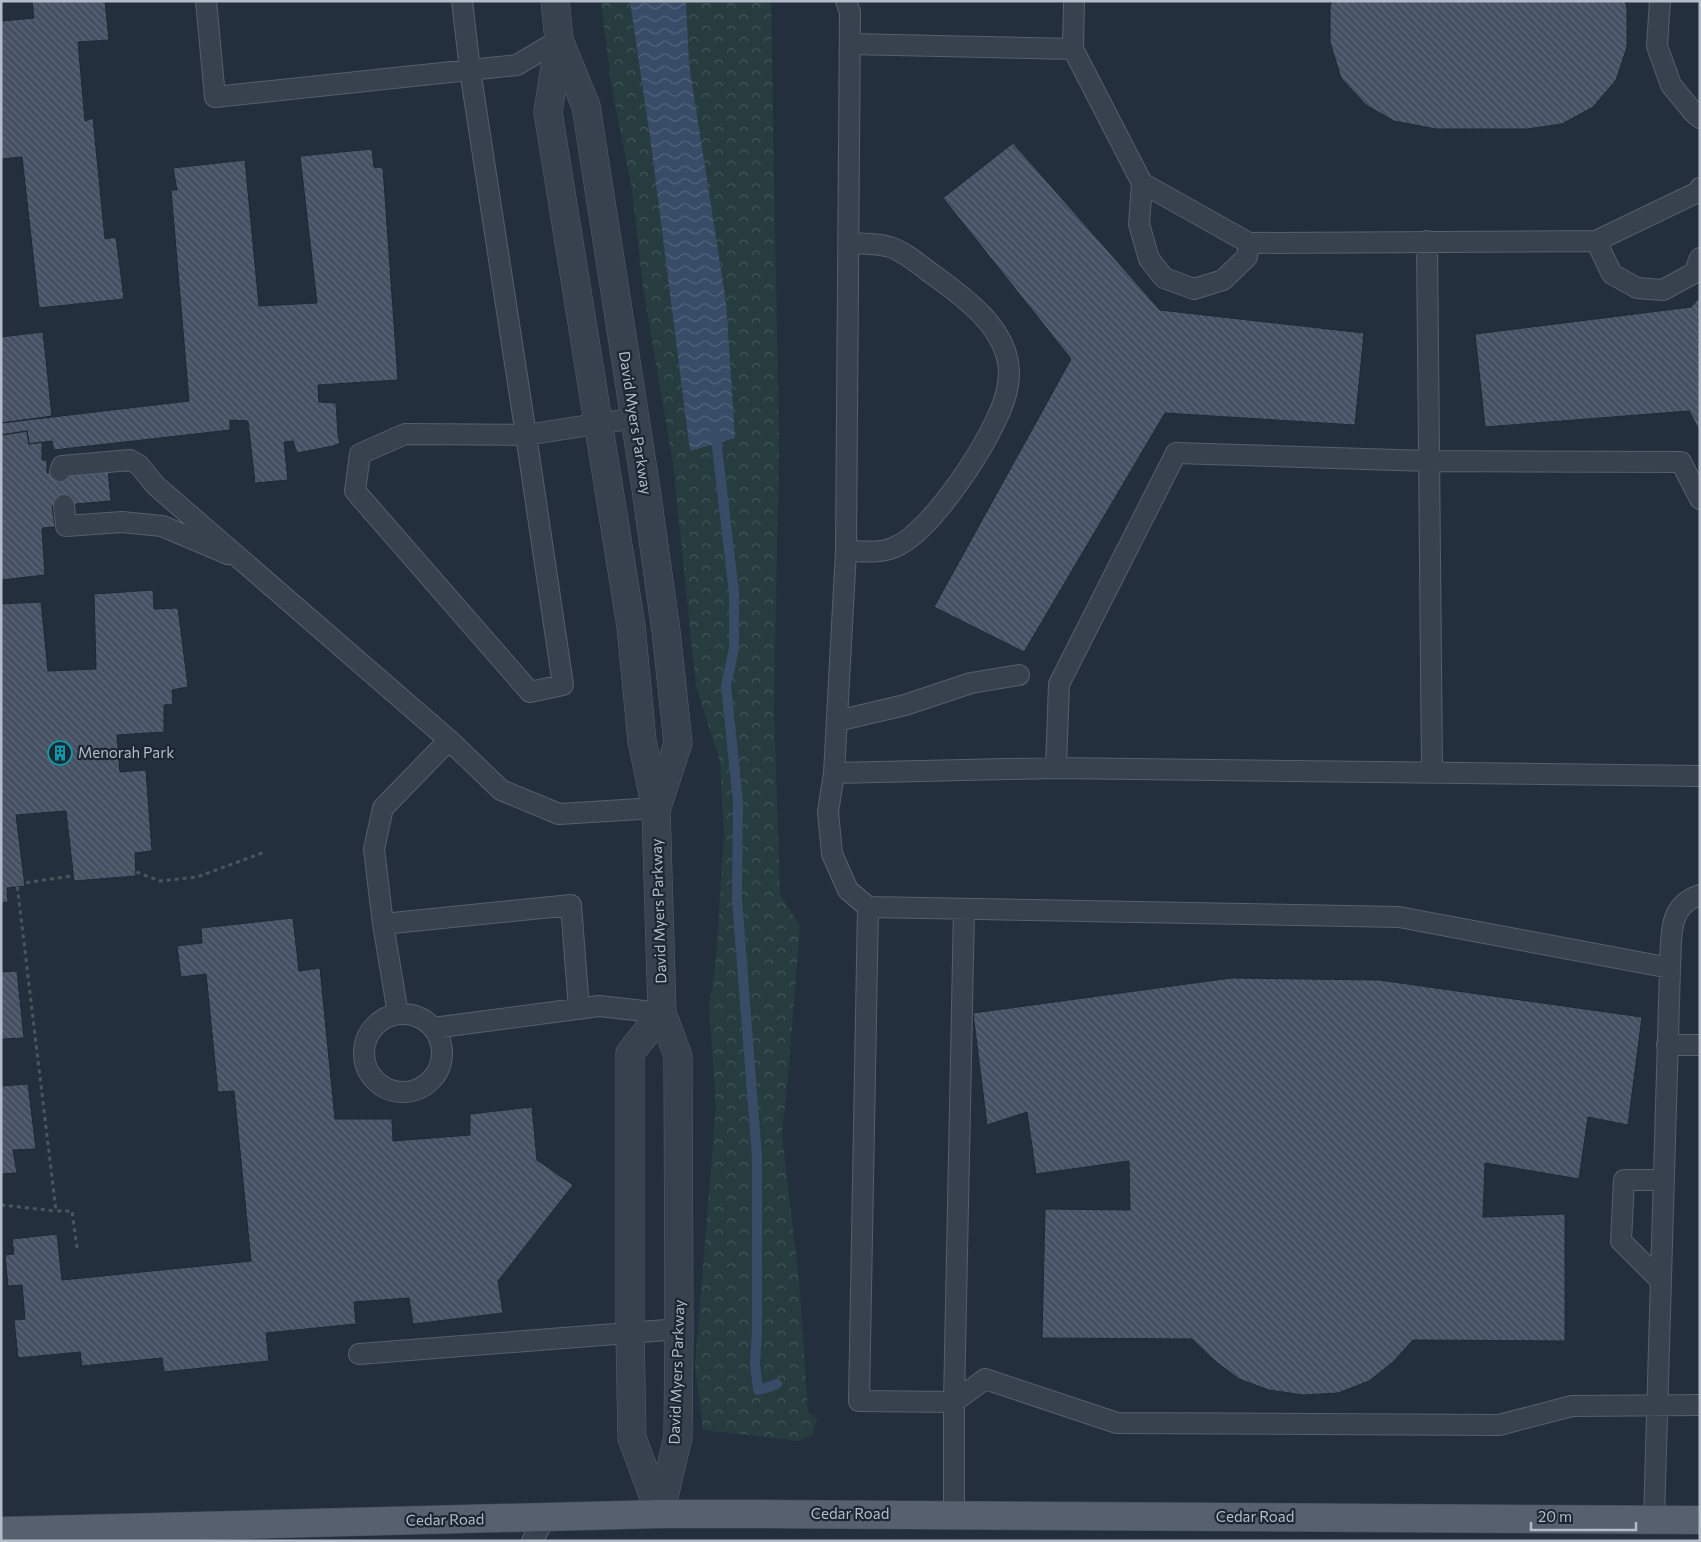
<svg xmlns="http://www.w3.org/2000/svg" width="1701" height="1542" viewBox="0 0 1701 1542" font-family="Commissioner,sans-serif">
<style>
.forest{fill:url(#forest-crowns)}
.water{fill:url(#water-waves)}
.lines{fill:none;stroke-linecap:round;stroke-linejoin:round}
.stream{stroke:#394c67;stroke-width:10}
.building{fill:url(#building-back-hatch);stroke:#1f2835}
.service-casing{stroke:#565f6c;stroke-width:22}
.minor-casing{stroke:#565f6c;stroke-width:29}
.primary-casing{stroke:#414a57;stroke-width:29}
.path{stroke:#44595c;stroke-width:3;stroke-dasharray:4 4;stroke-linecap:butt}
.service{stroke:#38414e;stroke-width:20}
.minor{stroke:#38414e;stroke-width:28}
.primary{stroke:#56606e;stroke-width:28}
.labels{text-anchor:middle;stroke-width:4.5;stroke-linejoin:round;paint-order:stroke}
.street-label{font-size:15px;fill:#b4bcc9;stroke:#1d2633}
.poi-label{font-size:15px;fill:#b4bcc9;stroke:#1d2633;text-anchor:start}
</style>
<defs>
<pattern id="forest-crowns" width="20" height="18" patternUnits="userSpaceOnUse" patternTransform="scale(1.25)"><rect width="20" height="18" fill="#263c3f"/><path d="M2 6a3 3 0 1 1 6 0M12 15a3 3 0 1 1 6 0" fill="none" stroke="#435659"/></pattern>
<pattern id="water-waves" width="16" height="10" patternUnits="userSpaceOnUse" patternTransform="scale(1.25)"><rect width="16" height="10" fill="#394c67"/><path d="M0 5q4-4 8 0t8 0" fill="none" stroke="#53647b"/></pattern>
<pattern id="building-back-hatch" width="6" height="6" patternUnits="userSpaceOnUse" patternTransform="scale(1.25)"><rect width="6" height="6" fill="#455162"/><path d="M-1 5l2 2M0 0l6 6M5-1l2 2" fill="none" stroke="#5d6877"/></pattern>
</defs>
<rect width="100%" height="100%" fill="#242f3e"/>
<path class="forest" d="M601,1H771L779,447L774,709L780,894L800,926L789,1065L782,1135L799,1280L808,1412L817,1418L813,1435L798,1441L703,1430L695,1366L716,1106L709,1006L716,959L724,835L720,762L696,686L673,464L643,287L632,190L611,84Z"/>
<path class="water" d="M630,1H686L689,64L726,302L735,438L690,451L651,144Z"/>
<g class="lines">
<path class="stream" d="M715,430L734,593V648L726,686L738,801L737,899L757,1157V1331L755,1364L758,1390L766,1388L777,1384"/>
</g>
<path class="building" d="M32,1H105L109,40L78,42L85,121L93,118L105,239L116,237L124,299L39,308L22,157L1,159V21L34,18Z
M1332,1H1625L1627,8V47L1616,80L1593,107L1562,124L1527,129H1436L1394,121L1366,105L1341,78L1330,42V6Z
M1013,143L1160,310L1364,333L1355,425L1165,413L1024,652L934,607L1071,359L943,198Z
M372,149L374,167L383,168L398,380L318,385L319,402L336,403L338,435L340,443L333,446L297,453L293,441L284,442L288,480L255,483L248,421L230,420V430L54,450L52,441L29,444L27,431L1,435V423L189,401L171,190H177L173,168L245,160L259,306L317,303L300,156Z
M1700,297V432L1689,411L1485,427L1475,334L1691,307Z
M43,332L52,416L1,423V337Z
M27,431L29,444L42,442V460H47V473L60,471L108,469L111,501L52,506L55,527L42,528L45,575L1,580V435Z
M153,590L154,609L178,608L188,687L172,690L173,704L164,705V732L117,735L120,772L146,770L152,851L135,853L136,876L74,881L66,811L16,815L25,886L7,888L8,902L1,903V604L41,602L48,671L96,669L94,594Z
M293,918L299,971L320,968L335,1119H392L393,1141L470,1135V1114L532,1107L537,1160L573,1185L498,1281L503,1313L413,1324L409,1298L354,1302L356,1324L266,1333L269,1361L164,1372L162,1358L82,1366L80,1352L18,1358L14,1320L25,1319L22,1285L8,1286L5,1255L14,1254L12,1239L57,1234L62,1280L251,1261L234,1091L218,1092L206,974L181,977L177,946L202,943L201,928Z
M17,971L24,1038L1,1039V972Z
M1231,978L1379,980L1642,1017L1628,1125L1588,1117L1579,1179L1485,1163L1483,1217L1565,1214V1341L1413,1340L1393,1362L1369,1381L1338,1393L1303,1395L1269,1390L1239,1379L1215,1361L1192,1339L1042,1338L1045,1209L1130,1210L1129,1161L1036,1174L1027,1112L987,1125L973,1013Z
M28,1084L36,1149L13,1150L17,1173L1,1174V1086Z"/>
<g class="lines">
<g class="service-casing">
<path id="service" d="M206,1L215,97L517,65L559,40
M462,1L470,70L526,435L635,418
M846,1L850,12L846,551L834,773L1056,768
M1074,1L1073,49L1142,183L1249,243L1596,241L1698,192L1700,188
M1660,1L1657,46L1671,85L1694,113L1700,118
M850,44L1073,49
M1142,183L1139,224L1149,259L1164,278L1194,289L1223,280L1247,257L1249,243
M1427,241L1432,772
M1596,241L1612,274L1637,288L1663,290L1694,273L1700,258
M405,434L526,435L563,685L530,692L355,491L360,454Z
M60,471L62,466L130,460L139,465L155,485L449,740L383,808L374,849L383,924L398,1014
M1700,499L1681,462L1429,461L1176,453L1059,684L1056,768L1700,776
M64,505L66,526L122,522L162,526L228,554
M846,551C862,551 880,554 895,547C933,531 996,434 1006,394C1008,387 1009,378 1009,371C1007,326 961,295 928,271C916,262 904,252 890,247C877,243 862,244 849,243
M837,721L905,705L971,683L1019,675
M449,740L501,790L559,814L656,808
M834,773L828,812L832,854L848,890L868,907
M383,924L571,905L579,1009
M1670,968C1672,939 1666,906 1700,895
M364 1053a39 39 0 1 1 78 0a39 39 0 1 1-78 0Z
M433,1028L599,1006L662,1013
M1667,1045H1700
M1661,1281L1621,1241L1624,1180H1664
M359,1354L679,1329
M954,1402L985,1379L1117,1423L1499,1425L1572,1406L1700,1405
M954,1402L964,909
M954,1515V1402L859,1401L868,907L1399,917L1670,968L1654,1519
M532,1541L546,1517"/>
</g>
<g class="minor-casing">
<path id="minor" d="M555,1L559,40L548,112L631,626L642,741L656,808L662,1013L678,1056L679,1329L678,1437L660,1514
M559,40L586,106L646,489L666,631L678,743L657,807
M660,1514L632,1438L630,1333V1053L662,1013"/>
</g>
<g class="primary-casing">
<path id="primary" d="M1,1531L660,1514H748L1700,1520"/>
</g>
<path class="path" d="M1,1205L56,1211
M77,1248L72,1211H56L17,884L126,868L160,881L197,877L265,852"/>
<use href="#service" class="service"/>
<use href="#minor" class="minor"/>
<use href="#primary" class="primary"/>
</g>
<defs>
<g id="building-ring" transform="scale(1.25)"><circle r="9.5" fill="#1d2633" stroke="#0f9aa8" stroke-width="1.5"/><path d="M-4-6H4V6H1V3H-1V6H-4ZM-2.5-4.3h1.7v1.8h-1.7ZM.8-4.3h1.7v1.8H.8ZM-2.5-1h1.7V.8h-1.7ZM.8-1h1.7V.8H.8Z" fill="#0f9aa8"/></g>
</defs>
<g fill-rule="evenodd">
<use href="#building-ring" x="60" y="753"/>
</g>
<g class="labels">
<g class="street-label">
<text transform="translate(635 423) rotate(81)" y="5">David Myers Parkway</text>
<text transform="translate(659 911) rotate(-92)" y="5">David Myers Parkway</text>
<text transform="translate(677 1372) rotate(-88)" y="5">David Myers Parkway</text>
<text x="850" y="1519">Cedar Road</text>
<text x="1255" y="1522">Cedar Road</text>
<text transform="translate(445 1520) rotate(-1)" y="5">Cedar Road</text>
</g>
<g class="poi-label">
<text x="78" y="758">Menorah Park</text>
</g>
</g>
<rect width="1701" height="1542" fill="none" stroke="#b4bcc9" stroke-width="5"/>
<path d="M1531 1522v8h105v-8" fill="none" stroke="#b4bcc9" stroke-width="2.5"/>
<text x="1538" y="1522" font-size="15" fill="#b4bcc9" stroke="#1d2633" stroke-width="4" paint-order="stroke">20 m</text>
</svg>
